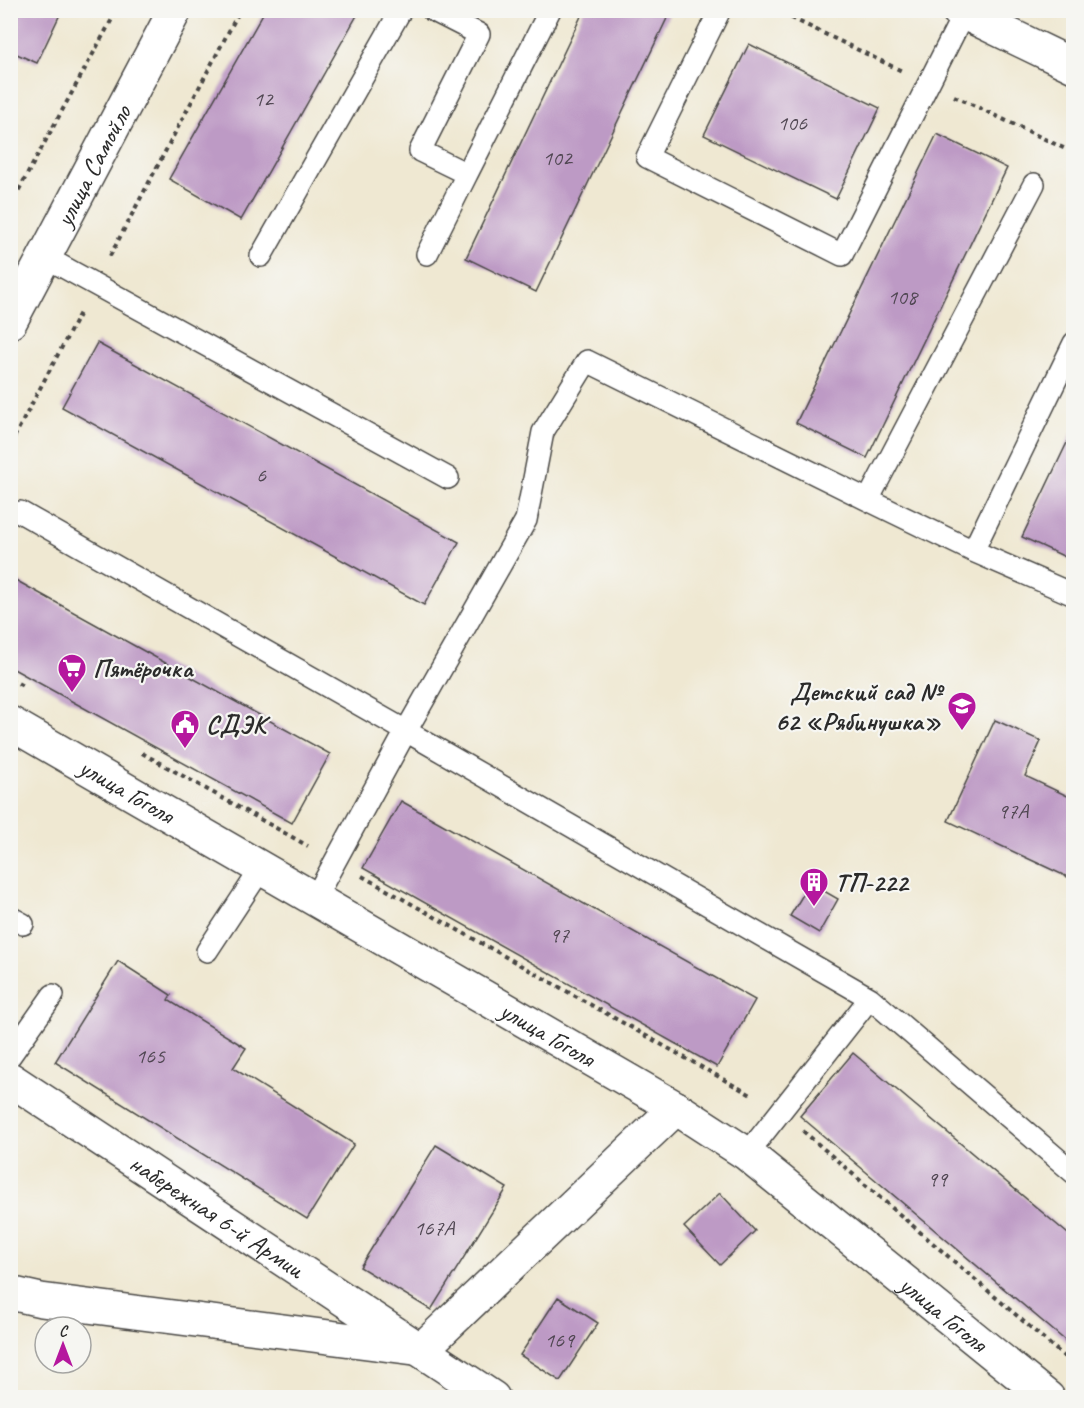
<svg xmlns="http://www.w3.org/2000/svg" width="1084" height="1408" viewBox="0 0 1084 1408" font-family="Caveat,sans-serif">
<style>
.building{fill:#bd9ac5}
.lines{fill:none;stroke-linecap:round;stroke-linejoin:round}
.service-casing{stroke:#484744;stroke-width:24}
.minor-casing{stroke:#484744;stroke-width:36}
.tertiary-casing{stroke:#484744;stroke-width:36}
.path{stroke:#484744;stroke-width:4;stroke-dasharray:4.5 4.5;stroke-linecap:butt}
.service{stroke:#fff;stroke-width:21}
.minor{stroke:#fff;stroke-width:33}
.tertiary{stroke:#fff;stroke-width:33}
.labels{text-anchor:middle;stroke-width:4.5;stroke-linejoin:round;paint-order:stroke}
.number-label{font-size:22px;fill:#504752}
.street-label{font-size:26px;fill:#2b2b2b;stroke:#f6f6f2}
.poi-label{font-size:26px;font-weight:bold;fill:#2b2b2b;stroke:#f6f6f2;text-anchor:start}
</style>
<rect width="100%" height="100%" fill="#f6f6f2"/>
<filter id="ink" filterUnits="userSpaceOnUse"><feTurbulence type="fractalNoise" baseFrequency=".0167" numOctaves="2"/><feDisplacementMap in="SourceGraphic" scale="12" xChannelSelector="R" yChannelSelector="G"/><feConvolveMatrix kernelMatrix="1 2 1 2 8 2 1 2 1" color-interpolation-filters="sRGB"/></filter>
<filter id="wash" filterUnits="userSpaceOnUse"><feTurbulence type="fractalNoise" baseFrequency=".008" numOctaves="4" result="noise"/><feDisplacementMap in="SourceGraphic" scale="24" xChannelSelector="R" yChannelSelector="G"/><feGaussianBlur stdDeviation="1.35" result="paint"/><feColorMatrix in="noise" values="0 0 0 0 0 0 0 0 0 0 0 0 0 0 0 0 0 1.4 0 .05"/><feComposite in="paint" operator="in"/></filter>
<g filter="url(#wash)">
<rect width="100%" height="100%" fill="#efe8d2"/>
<g id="blocks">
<path class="building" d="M10,10H62L37,63L10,51Z
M265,10H360L241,220L169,179Z
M584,10H671L536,292L466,258Z
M749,44L880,108L836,199L704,135Z
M937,134L1007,168L867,458L796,423Z
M97,343L459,542L424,605L62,407Z
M1074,428V561L1022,537Z
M10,577L330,754L292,823L10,667Z
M995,720L1041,741L1025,776L1074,799V880L948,821Z
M401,801L755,1000L717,1067L363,868Z
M810,883L838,899L819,933L790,916Z
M118,961L171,995L168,1000L246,1048L233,1068L354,1144L307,1219L55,1062Z
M853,1053L1074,1239V1348L800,1116Z
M436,1145L507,1188L431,1310L360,1267Z
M720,1193L755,1231L720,1265L684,1227Z
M558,1297L598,1323L560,1381L520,1355Z"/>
</g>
</g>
<g filter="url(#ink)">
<use href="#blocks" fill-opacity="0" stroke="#484744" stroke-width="1.5"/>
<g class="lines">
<g class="service-casing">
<path id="service" d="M432,10L479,34L420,151L467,174L550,10
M720,10L647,157L842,255L964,13
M1034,184L868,500L587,361L543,432L526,520L406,731L870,998L1074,1173
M427,254L467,174
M261,256L401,10
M45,257L448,478
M868,500L973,551L1074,343
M20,512L406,731L314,900
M973,551L1074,595
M10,917L23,924
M207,951L261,869
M10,1056L53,995
M747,1154L870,998"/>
</g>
<g class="minor-casing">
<g id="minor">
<path id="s1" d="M10,322L175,10"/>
<path id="s2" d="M10,723L676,1108L747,1154L1048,1398"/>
<path id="s3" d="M10,1079L493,1398"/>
<path d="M10,1293L41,1300L422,1349L676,1108"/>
</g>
</g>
<g class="tertiary-casing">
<path id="tertiary" d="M958,10L1074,66"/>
</g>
<path class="path" d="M775,10L902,71
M954,96L1074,153
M10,206L117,10
M110,256L240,10
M10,445L81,311
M10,679L23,686
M142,753L308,846
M362,876L753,1096
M803,1131L1074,1365"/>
<use href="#service" class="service"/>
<use href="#minor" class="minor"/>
<use href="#tertiary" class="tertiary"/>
</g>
</g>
<defs>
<g id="supermarket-pin" transform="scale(1.5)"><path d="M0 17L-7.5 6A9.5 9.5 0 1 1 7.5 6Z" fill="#b5179e" stroke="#f6f6f2"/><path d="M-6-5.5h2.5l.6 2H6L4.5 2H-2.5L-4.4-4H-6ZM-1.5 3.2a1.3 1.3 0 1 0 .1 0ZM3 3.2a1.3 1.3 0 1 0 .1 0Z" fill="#fff"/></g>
<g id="school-pin" transform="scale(1.5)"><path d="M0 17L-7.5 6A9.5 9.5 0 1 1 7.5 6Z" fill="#b5179e" stroke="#f6f6f2"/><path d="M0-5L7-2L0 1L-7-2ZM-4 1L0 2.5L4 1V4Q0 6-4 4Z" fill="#fff"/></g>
<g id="civic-pin" transform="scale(1.5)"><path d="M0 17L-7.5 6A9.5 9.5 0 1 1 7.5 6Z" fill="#b5179e" stroke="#f6f6f2"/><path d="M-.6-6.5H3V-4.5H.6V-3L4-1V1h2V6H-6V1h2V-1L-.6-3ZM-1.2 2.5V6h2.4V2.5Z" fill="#fff"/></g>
<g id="building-pin" transform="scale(1.5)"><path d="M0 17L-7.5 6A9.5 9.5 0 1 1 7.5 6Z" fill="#b5179e" stroke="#f6f6f2"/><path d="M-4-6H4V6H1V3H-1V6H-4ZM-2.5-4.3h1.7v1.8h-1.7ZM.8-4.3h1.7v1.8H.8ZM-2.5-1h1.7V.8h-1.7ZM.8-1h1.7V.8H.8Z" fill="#fff"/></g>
</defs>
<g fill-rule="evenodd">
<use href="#supermarket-pin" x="72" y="668"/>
<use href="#school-pin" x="962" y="706"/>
<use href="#civic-pin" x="185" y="724"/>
<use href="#building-pin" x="814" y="882"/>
</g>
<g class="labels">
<g class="number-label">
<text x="263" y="106">12</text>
<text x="792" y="130">106</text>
<text x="557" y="165">102</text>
<text x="902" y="304">108</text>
<text x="261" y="482">6</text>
<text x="1013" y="818">97А</text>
<text x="559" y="942">97</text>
<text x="150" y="1063">165</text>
<text x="937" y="1186">99</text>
<text x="434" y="1235">167А</text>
<text x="559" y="1347">169</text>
</g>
<g class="street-label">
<text dy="9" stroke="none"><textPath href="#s1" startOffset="177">улица Самойло</textPath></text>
<text dy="9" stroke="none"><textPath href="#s2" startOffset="135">улица Гоголя</textPath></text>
<text dy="9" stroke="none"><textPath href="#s2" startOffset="621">улица Гоголя</textPath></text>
<text dy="9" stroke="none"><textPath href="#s3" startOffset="248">набережная 6-й Армии</textPath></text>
<text dy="9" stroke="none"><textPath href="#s2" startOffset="1107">улица Гоголя</textPath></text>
</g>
<g class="poi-label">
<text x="93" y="677">Пятёрочка</text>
<text x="941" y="700" text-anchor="end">Детский сад №<tspan x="941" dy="30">62 «Рябинушка»</tspan></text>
<text x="206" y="733">СДЭК</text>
<text x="835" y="891">ТП-222</text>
</g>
</g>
<rect width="1084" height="1408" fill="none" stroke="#f6f6f2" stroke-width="36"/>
<g transform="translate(63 1345)"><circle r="28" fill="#f6f6f2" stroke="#a5a5a2" stroke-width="1.5"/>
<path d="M0-4.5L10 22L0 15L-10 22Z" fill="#b5179e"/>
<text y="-9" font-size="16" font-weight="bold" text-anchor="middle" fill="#2b2b2b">С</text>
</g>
</svg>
